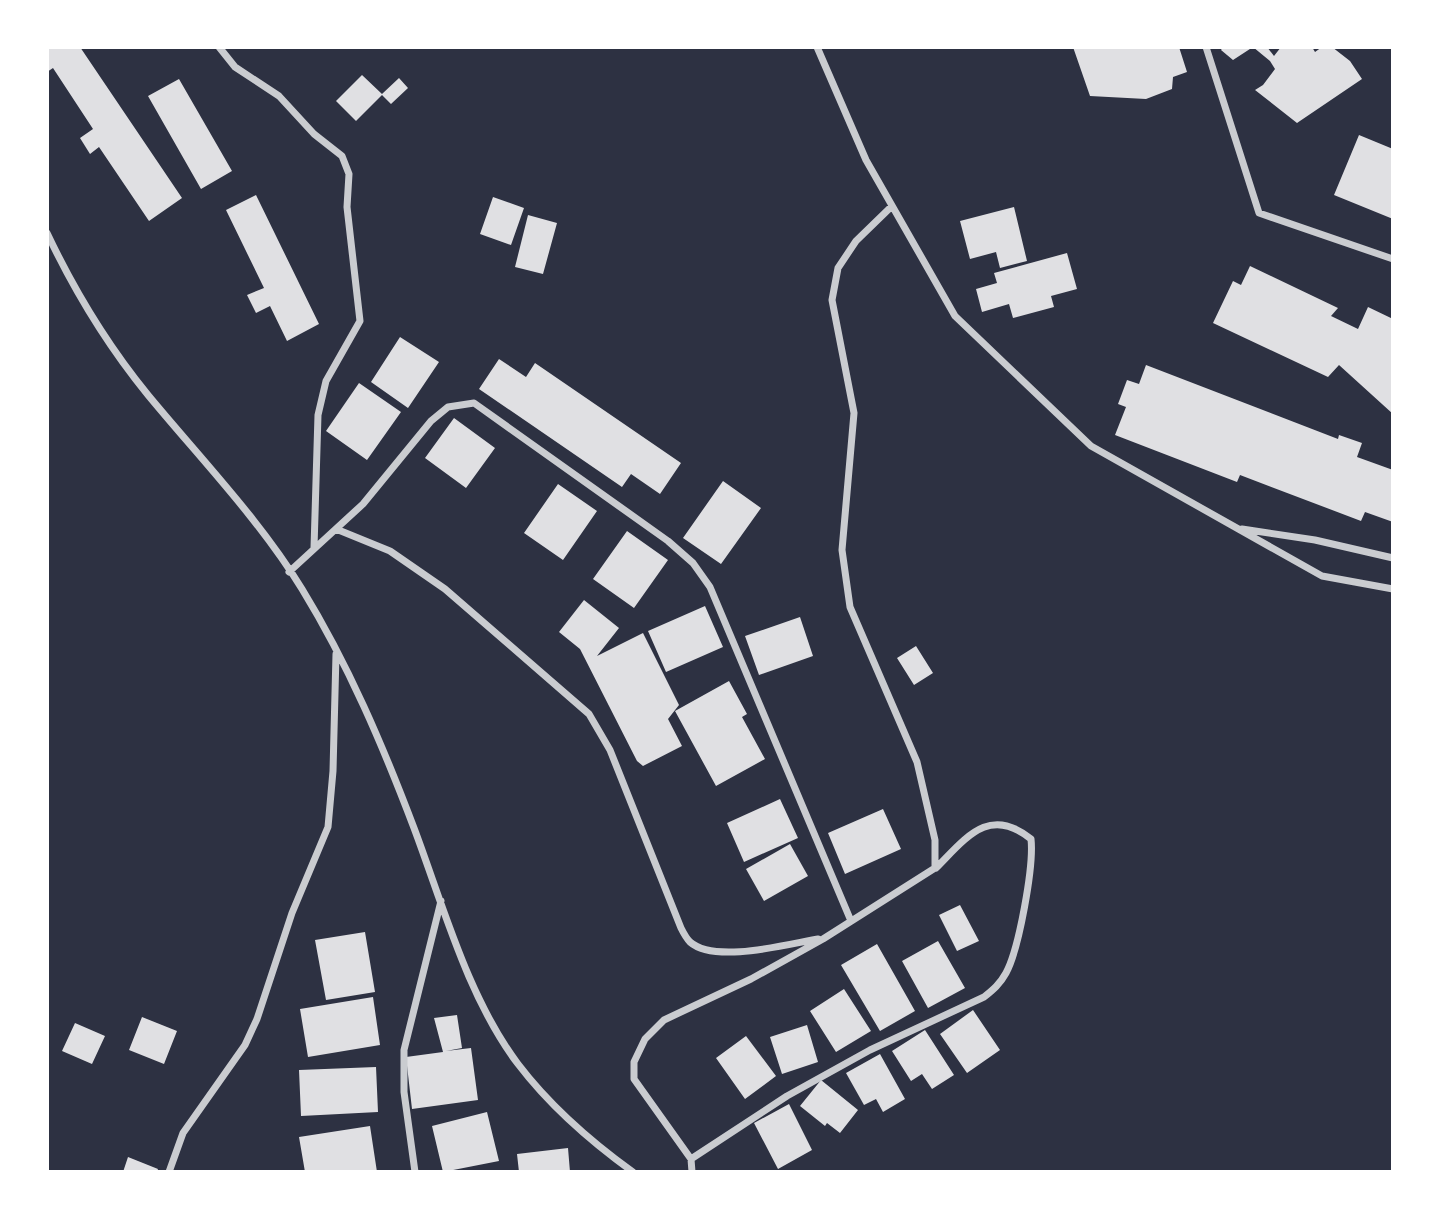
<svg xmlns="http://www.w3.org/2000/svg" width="1440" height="1219" viewBox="0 0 1440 1219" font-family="Bitter,serif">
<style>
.building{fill:#e0e0e3}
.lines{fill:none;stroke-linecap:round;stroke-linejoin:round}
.minor{stroke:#caccd0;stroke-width:7}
</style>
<rect width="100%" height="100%" fill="#2d3142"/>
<path class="building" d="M47,47H80L182,198L149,221L99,147L90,154L80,138L93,129L53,68L47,72Z
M1073,47H1179L1187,72L1173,77L1172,89L1146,99L1090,96Z
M1223,47H1267L1274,56L1281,47H1312L1315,52L1322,47H1332L1350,61L1362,79L1297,123L1255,90L1263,85L1275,69L1270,61L1253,47L1233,60L1221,50Z
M362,75L382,94L399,78L408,88L391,104L382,95L356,121L336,101Z
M179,79L232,171L201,189L148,96Z
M1359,135L1393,149V219L1334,195Z
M256,195L319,324L287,341L270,306L256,313L247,295L264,288L226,210Z
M493,197L524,208L511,245L480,234Z
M1014,207L1027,261L1000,268L996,252L970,259L960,221Z
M528,215L557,223L543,274L515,267Z
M1067,253L1077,289L1051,296L1054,307L1013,318L1009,304L982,312L976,289L997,283L994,273Z
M1250,266L1338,308L1331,316L1358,329L1368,307L1393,319V414L1339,365L1328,377L1213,323L1233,281L1241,285Z
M400,337L439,362L408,408L371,382Z
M499,359L526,377L535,363L681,463L660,494L631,474L622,487L479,389Z
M1146,365L1338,439L1339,435L1362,443L1357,457L1393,470V522L1365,512L1361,521L1240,475L1237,482L1115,435L1126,407L1118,404L1127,380L1139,384Z
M359,383L401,412L367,460L326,431Z
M454,418L495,448L466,488L425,458Z
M723,481L761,508L721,564L683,538Z
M558,484L597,511L563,560L524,533Z
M627,531L668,560L634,608L593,579Z
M584,600L619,628L597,656L643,633L679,705L668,719L682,746L643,766L637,761L580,649L559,632Z
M705,606L723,647L666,672L648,631Z
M800,617L813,656L759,675L745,636Z
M916,646L933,673L914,685L897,658Z
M729,681L747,714L742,717L765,759L716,786L675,711Z
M780,799L798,838L744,862L727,823Z
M883,809L901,849L845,874L828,833Z
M790,844L808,876L764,901L746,869Z
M960,905L979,941L957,951L939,915Z
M365,932L375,992L326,1000L315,940Z
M938,941L965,988L928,1008L902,961Z
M877,944L915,1011L880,1031L841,965Z
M844,989L871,1031L836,1052L810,1011Z
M373,997L380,1045L308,1057L300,1009Z
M973,1010L1000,1050L967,1073L940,1034Z
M457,1015L462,1048L446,1051L471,1048L478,1100L412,1109L406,1057L443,1052L434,1018Z
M142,1017L177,1031L164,1064L129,1050Z
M75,1023L105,1036L92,1064L62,1051Z
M807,1025L818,1062L782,1074L770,1037Z
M925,1030L954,1075L932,1089L922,1074L911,1081L892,1051Z
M746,1036L776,1076L745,1099L716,1058Z
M880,1054L905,1099L883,1112L876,1099L864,1105L846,1073Z
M376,1067L378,1112L301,1116L299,1070Z
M821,1080L858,1110L840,1133L827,1123L825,1126L800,1106Z
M789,1104L812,1150L778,1169L754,1123Z
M487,1112L499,1161L443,1172L432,1126Z
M370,1126L377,1172H305L299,1137Z
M568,1148L570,1172H519L517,1154Z
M128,1157L158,1169L157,1172H123Z"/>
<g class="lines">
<path class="minor" d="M219,47L235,67L279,96L314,134L342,156L349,174L347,207L360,321L326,381L318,415L314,548
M817,47L866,160L955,316L1091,446L1322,576L1393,589
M1206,47L1259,213L1393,259
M47,233C74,290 108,346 148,395C200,458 259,519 302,589C348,664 383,746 414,828C443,905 468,998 518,1064C550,1106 590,1141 633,1172
M336,529L390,551L445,589L589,714L610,750L681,928C683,932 686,938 690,942C715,964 788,944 818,939
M1242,529L1315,540L1393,558
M289,572L363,504L431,421L448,407L474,403L668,541L693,563L710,587L851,921
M691,1159L787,1096L870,1050L984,997C993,990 1000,984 1006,973C1019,949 1034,866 1031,839C989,805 966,838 936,868
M169,1172L183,1133L245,1045L257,1019L292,913L328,827L333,771L336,654
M415,1172L404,1092V1050L441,901
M692,1172L691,1159L634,1079V1062L645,1039L664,1020L751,979L823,939L935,868V840L917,762L850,607L842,550L854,413L832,300L838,268L856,241L892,206"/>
</g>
<rect width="1440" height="1219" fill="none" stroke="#ffffff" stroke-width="98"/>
</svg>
